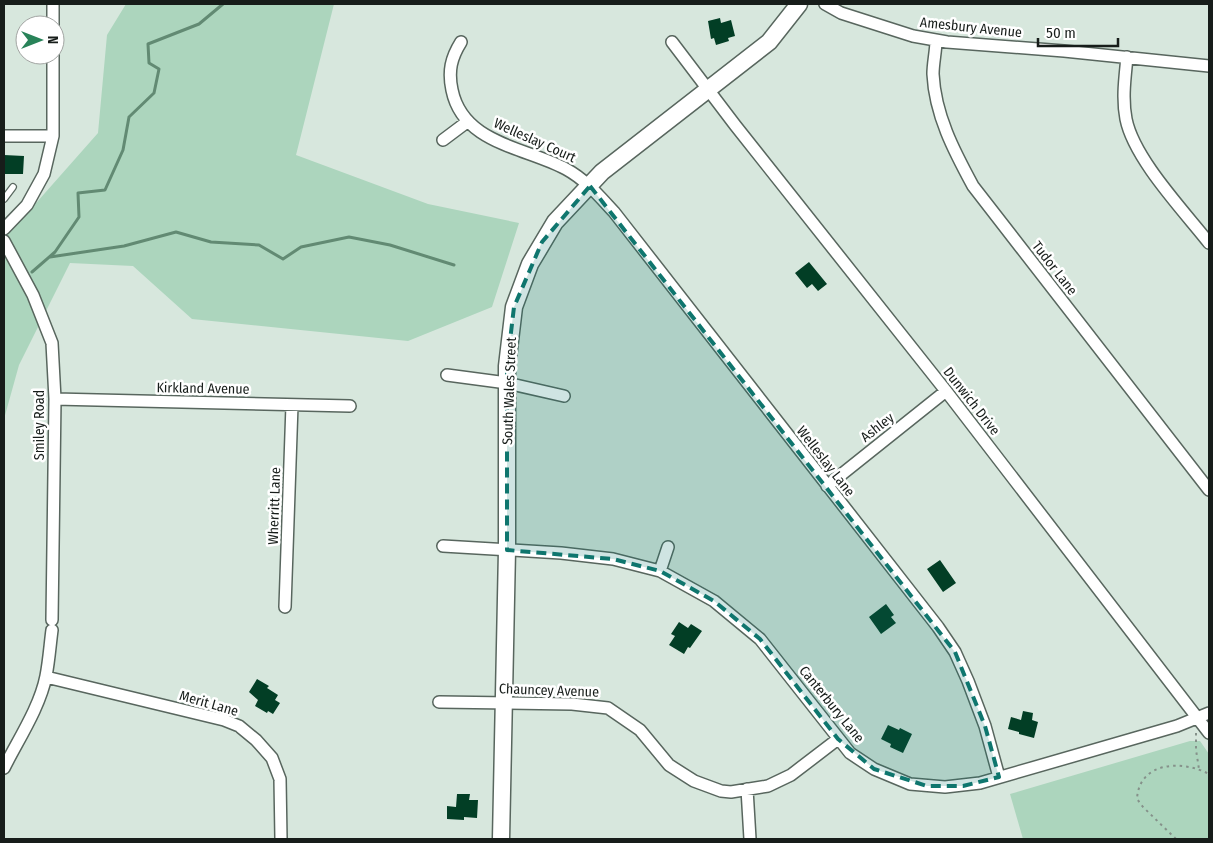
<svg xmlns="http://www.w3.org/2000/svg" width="1213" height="843" viewBox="0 0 1213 843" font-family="'Fira Sans Condensed',sans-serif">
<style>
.green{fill:#acd5bd}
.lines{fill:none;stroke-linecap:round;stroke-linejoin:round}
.stream{stroke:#628a73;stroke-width:3}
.building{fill:#023e25}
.lane-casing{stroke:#58665e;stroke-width:8}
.street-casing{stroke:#58665e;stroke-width:14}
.secondary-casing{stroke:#58665e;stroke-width:19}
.path{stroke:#85918a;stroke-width:2;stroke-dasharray:2.5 4;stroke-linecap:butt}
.lane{stroke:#fff;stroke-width:5.5}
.street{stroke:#fff;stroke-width:11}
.secondary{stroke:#fff;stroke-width:16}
.marked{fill:#0f766e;fill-opacity:0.2;stroke:#0f766e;stroke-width:4;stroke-dasharray:10 6;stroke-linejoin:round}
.labels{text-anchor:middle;stroke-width:5;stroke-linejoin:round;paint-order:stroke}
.street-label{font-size:14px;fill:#171d1a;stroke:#fff}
</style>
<rect width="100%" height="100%" fill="#d7e7dd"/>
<path class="green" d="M126,4H334L296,155L428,204L519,223L492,307L408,341L192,319L133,266L70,263L19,365L4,419V229L37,202L98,133L107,35Z
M1190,741H1200L1209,754V839H1023L1010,794Z"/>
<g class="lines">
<path class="stream" d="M50,257L124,246L176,232L211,242L259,245L283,259L301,247L349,237L390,245L454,265
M32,272L55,252L79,217L78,193L105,190L123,150L129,117L154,93L159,69L149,63L148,44L199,24L223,4"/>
</g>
<path class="building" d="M720,18L721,23L731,20L735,36L728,38L729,41L716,45L714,38L711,39L708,21Z
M4,155L24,156L23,174H4Z
M809,262L827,284L818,291L812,284L807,288L795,273Z
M940,560L956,583L943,592L927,569Z
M886,604L894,615L891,617L896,623L881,634L869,617Z
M679,622L688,628L691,624L702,631L690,648L688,647L684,654L669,645L675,636L671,634Z
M257,679L269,686L267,688L278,695L275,700L280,703L273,714L268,711L267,713L255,706L258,700L249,692Z
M1023,711L1033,713L1032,720L1038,722L1034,738L1019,734V732L1008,729L1011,717L1021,720Z
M888,725L899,730L900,728L912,734L903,753L890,747L891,744L881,739Z
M457,794H470L469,800H478L477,818L464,817V820L447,819V806L456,807Z"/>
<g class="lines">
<g class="lane-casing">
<path id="lane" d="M4,199L13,187"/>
</g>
<g class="street-casing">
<path id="street" d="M53,4V25
M825,4L841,13L913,36L947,42L1064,51L1209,66
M936,40C936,51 933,63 933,74C935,115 954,151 973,186L1209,490
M461,42C451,58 448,71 452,90C463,144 525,147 566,169C586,180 599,196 614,212L938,627L955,652L968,681L985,726L999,777
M672,42L735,125L946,391L1209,733
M1127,57C1125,78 1122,98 1126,119C1134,159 1184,211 1209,243
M4,136H53
M443,140L467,122
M4,229L27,205L44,174L53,136V55
M4,241L33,295L52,343L55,399L52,620
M447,375L507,383L564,396
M55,399L350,406
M827,486L946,391
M443,546L561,553L613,559L660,571L714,601L760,639L850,753L874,769L910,784L945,787L980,783L1177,726L1209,713
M660,571L668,547
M285,607L292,405
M46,677L224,720L239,726L256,740L272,758L280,779L281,839
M439,702L572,704L608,708L640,730L669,765L694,781L721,791L731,792L768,786L791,775L838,739
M4,768C18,740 40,707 46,676C49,661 50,645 52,630
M747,789L750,839"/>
</g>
<g class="secondary-casing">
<path id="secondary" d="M501,839L507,550V366L514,307L530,264L555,222L602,172L769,42L799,4"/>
</g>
<path class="path" d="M1196,733V750L1199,769
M1176,839L1143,807L1137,799C1139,761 1183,760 1209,774"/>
<use href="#lane" class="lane"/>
<use href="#street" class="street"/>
<use href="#secondary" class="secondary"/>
</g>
<path class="marked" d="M590,186L955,652L985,726L999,777L963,786H927L874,769L838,739L760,639L714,601L660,571L613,559L507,550V366L514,307L542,242Z"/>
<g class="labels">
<g class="street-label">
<text transform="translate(971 27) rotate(6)" y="5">Amesbury Avenue</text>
<text transform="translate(535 140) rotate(24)" y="5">Welleslay Court</text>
<text transform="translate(1055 268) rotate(52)" y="5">Tudor Lane</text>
<text transform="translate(203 388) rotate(1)" y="5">Kirkland Avenue</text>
<text transform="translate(509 391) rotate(-88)" y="5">South Wales Street</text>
<text transform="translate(972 401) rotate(52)" y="5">Dunwich Drive</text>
<text transform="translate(39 425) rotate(-90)" y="5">Smiley Road</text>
<text transform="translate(877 427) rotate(-38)" y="5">Ashley</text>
<text transform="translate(826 461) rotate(52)" y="5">Welleslay Lane</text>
<text transform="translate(274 506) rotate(-88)" y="5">Wherritt Lane</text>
<text transform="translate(549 690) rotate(2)" y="5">Chauncey Avenue</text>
<text transform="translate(209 703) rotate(16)" y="5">Merit Lane</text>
<text transform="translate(832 704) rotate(51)" y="5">Canterbury Lane</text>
</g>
</g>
<rect width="1213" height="843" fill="none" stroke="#171d1a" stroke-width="10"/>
<g transform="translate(40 40) rotate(90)"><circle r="24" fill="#ffffff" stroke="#a2a5a3"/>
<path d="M0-4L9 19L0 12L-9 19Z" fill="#288359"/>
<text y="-8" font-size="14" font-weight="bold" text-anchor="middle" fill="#171d1a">N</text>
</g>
<path d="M1038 38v8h80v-8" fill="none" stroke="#171d1a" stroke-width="2.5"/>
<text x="1046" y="38" font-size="15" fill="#171d1a" stroke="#ffffff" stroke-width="4" paint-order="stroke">50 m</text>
</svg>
